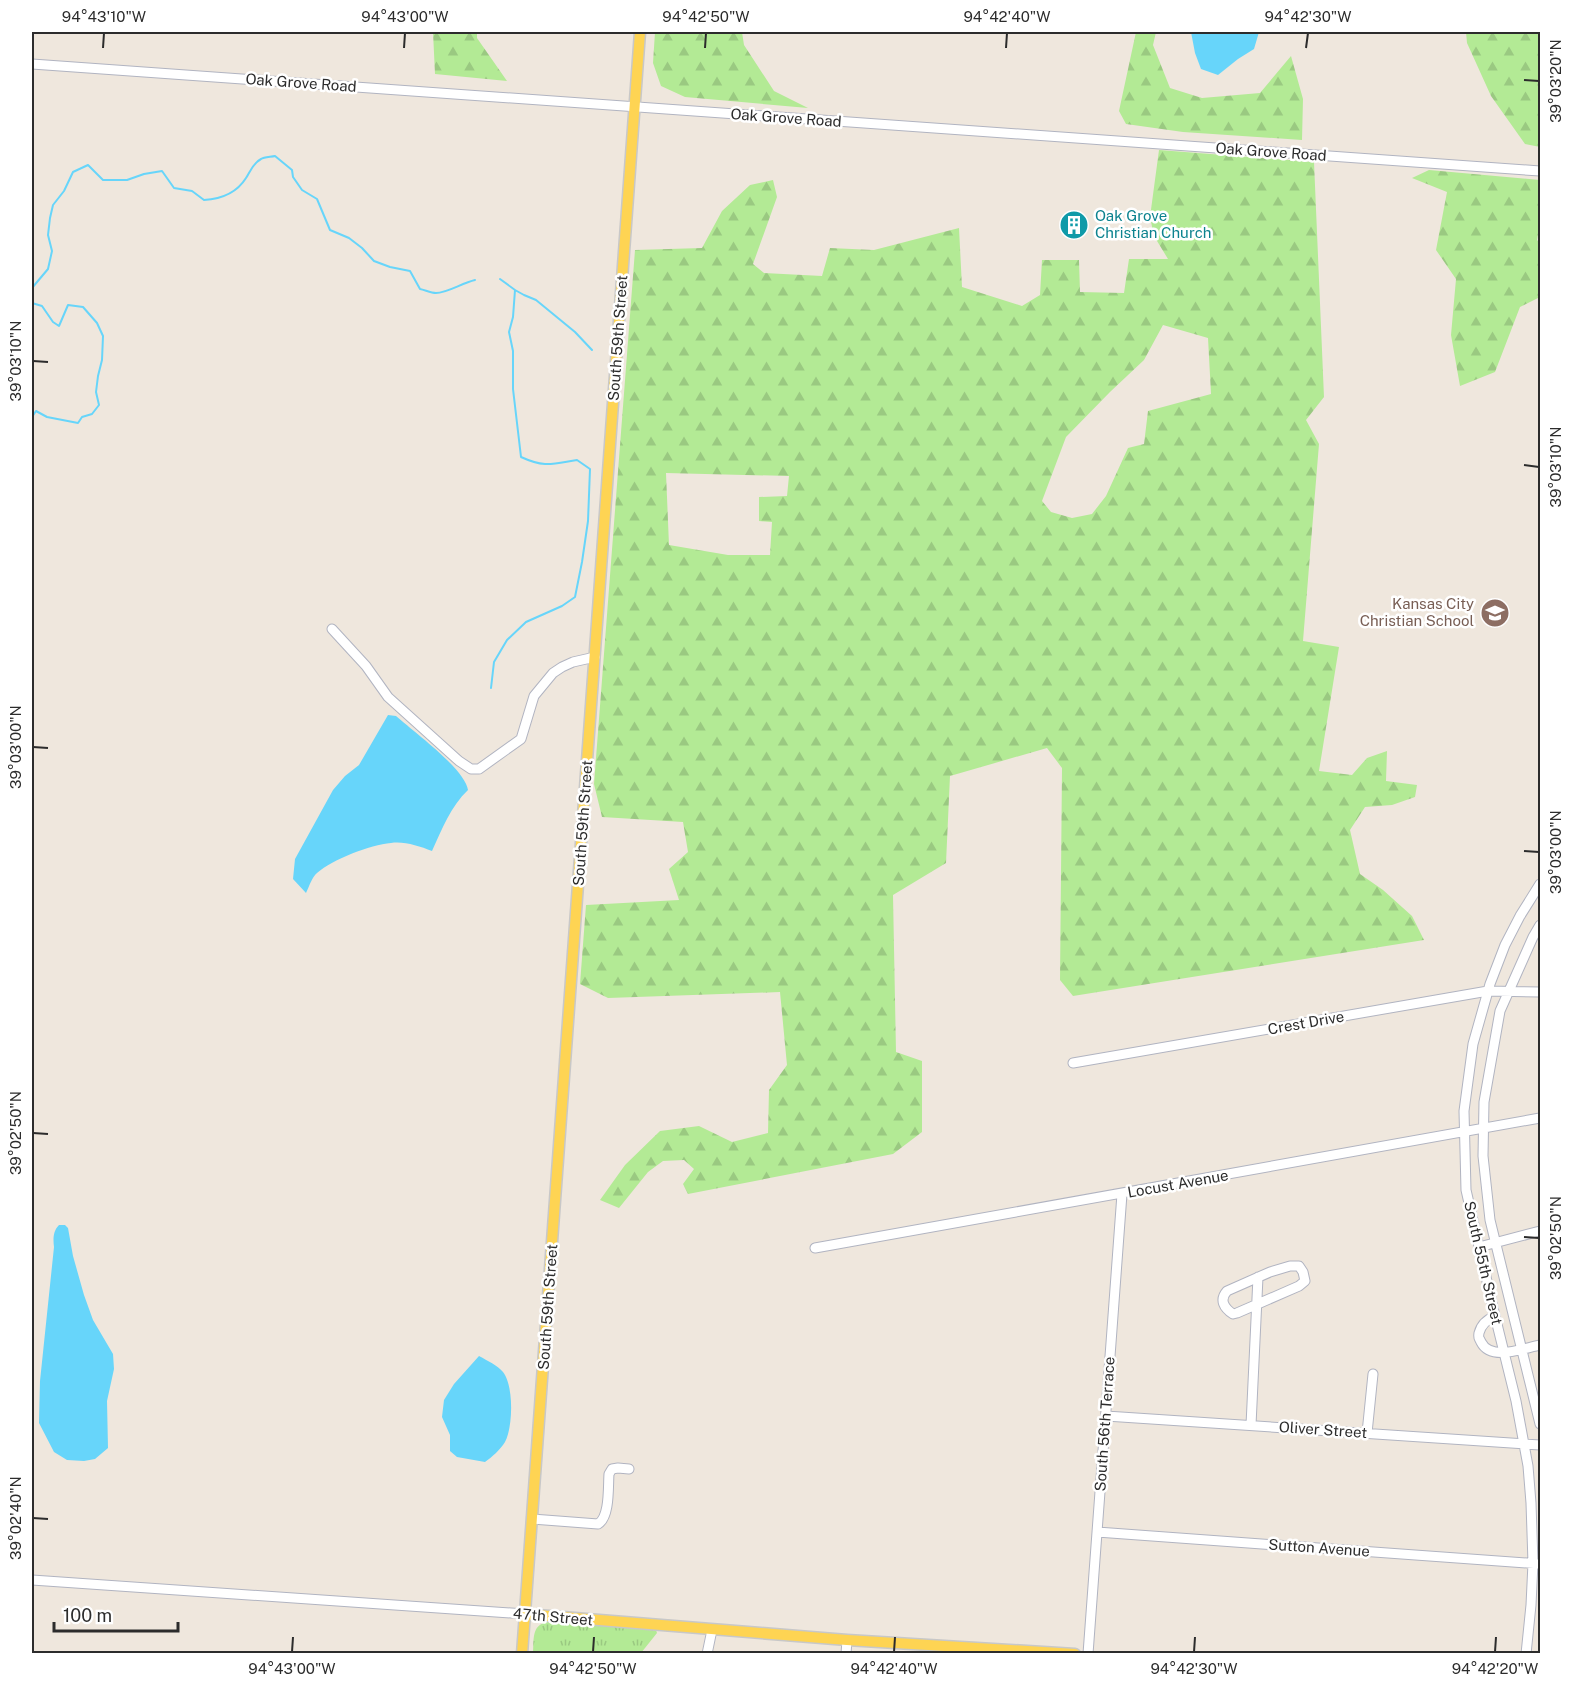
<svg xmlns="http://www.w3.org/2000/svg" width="1572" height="1685" viewBox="0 0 1572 1685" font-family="'Public Sans',sans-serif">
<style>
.grass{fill:url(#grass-tufts)}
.forest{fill:url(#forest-firs);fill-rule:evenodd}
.water{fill:#67d5fa}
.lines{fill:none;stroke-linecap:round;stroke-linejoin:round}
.stream{stroke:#67d5fa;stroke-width:2}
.minor-casing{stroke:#b1b4c1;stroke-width:11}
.major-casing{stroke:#c8c8c8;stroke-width:13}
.minor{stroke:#fff;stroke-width:9}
.major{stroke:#fed453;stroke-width:10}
.ticks{fill:none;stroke:#2c2c2c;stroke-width:2}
.labels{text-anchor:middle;stroke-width:5;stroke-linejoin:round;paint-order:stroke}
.street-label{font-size:15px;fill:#2c2c2c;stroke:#fff}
.culture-label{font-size:15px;fill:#0d838f;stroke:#fff;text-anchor:start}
.education-label{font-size:15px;fill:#785e54;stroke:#fff;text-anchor:end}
.neatline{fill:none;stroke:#2c2c2c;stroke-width:2}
.ticks-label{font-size:15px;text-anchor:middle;fill:#2c2c2c}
</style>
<defs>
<pattern id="grass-tufts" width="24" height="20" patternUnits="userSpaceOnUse" patternTransform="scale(1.5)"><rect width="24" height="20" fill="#b3ea95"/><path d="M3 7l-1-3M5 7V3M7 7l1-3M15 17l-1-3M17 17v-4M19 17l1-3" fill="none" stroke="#9ac981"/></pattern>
<pattern id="forest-firs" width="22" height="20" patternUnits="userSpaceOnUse" patternTransform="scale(1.5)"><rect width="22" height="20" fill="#b3ea95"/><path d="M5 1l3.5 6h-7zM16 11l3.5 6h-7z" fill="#9ac981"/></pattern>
</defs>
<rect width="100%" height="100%" fill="#efe7dd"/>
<path class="grass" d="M547,1622L656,1630L657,1633L641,1653H533C534,1641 531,1625 547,1622Z"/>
<path class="forest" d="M433,32H477V38L507,81L435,74Z
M655,32H742L744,45L774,91L808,108L685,97L661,86L653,63Z
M1136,32H1156L1153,45L1170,88L1202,98L1260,93L1291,56L1303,99L1302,140L1183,132L1126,124L1119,111Z
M1466,32H1540V147L1525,144L1491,96L1467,43Z
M1159,150L1314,162L1324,397L1306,420L1319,444L1303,641L1339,647L1319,771L1352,775L1367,758L1387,751L1386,781L1417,785L1415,797L1392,805L1365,807L1350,830L1360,874L1383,890L1412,916L1424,940L1073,996L1060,980L1062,768L1047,748L950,776L946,863L893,895L896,1052L922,1061V1132L893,1154L688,1194L683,1184L694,1169L684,1160L663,1161L648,1172L619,1208L600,1200L625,1165L660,1131L699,1126L732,1142L768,1133L769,1090L787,1065L780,992L608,998L580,984L586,905L679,900L669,869L688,852L683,822L602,817L594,784L635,250L702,248L722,211L750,185L773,180L777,197L753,264L764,273L822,276L830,248L874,250L959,228L962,287L1022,306L1040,295L1042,260H1079L1080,292L1124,293L1129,259H1168L1154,236L1150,217ZM1163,325L1208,338L1211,394L1148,411L1144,444L1128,448L1106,496L1092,514L1072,518L1051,512L1042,501L1066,437L1110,392L1144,360ZM666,473L789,476L787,496L759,497V521L772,522L770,555H728L669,545Z
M1429,170L1540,180V223L1537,240L1540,243V297L1520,307L1495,372L1460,386L1451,335L1456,279L1436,250L1447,192L1412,178Z"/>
<path class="water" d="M1191,32H1259L1254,49L1238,59L1218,75L1201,69L1195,53Z
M388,715L396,716C414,732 465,769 468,790C451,806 442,829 432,851C419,846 404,841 391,843C370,845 333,859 317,873C312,877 309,887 306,893L293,879L295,859L333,790L345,776L359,765Z
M59,1225H65L68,1228L73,1256L84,1295L93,1320L113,1354L114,1369L107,1401L108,1448L95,1459L84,1461L67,1460L54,1452L39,1423L40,1381L54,1247C53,1239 53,1231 59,1225Z
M479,1356C488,1361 497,1365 503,1372C514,1386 513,1427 505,1442C500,1450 492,1457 485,1462L457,1457L450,1451V1435L442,1417L444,1400L454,1384Z"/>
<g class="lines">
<path class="stream" d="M32,288L48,269L52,251L48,235L50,218L53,205L64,191L73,172L88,165L103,180H127L144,174L162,171L174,188L192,191L204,200C221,199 236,194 246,178C250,172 253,163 261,159C264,157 271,157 275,156L292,170L293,177L302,190L317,199L330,230L349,238L362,248L374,261L390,267L410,271L420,289C425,290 431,293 436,293C447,293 462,283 475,280
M515,290L524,295L536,300L575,332L592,350
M32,303L42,306L53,322L59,326L68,305L83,307L97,323L103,336L102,360L98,376L96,392L99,405L92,414L82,417L78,423L47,417L36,411L32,417
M491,688L494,662L507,640L526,622L562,606L575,597L582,562L588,521L590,469L577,460C552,464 545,468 521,457L513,389V351L509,332L513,317L515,290L500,279"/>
<g class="minor-casing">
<path id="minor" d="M32,64L1540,171
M332,629L366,666L388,697L459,761L471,769H479L521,739L534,696L553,673L562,667L573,662L595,657
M1540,925L1533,937L1500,1011L1484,1102L1483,1156L1490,1220L1540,1424
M1073,1063L1488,991L1540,992
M1479,1247L1540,1231
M815,1248L1540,1118
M1290,1266H1299L1303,1272L1305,1281L1299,1286L1237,1313L1233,1314C1224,1308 1219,1300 1227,1291L1270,1272Z
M1495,1316C1488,1319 1481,1325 1479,1333C1478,1339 1479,1337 1481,1342C1491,1362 1524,1348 1540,1345
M1106,1416L1540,1445
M1251,1425L1258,1277
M1367,1433L1373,1374
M532,1519L598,1524C610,1517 608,1487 609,1474L612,1469L618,1468L629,1469
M1097,1532L1540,1564
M32,1580L525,1614
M707,1654L712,1630
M846,1654L847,1640
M1088,1654L1122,1194
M1526,1654L1531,1605L1533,1563L1531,1503L1528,1466L1516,1401L1495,1316L1466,1190L1464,1111L1473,1044L1490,984L1505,945L1520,916L1540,884"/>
</g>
<g class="major-casing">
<path id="major" d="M525,1614L847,1640L1075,1654
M522,1654L640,32"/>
</g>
<use href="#minor" class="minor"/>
<use href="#major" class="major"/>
</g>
<path class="ticks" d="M103,48L104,33M404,48L405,33M705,48L706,33M1006,48L1007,33M1306,48L1308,33M1524,80L1539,81M33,361L48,362M1524,465L1539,467M33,747L48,748M1524,851L1539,852M33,1133L48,1134M1524,1237L1539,1238M33,1518L48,1519M292,1652L293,1637M593,1652L594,1637M894,1652L895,1637M1194,1652L1195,1637M1495,1652L1496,1637"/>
<defs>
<g id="building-disc" transform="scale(1.5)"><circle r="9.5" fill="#0f9aa8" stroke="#fff"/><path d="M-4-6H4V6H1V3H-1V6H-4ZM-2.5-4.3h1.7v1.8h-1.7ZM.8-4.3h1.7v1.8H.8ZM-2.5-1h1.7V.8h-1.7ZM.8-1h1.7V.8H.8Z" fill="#fff"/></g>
<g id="school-disc" transform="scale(1.5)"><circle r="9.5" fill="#8d6e63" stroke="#fff"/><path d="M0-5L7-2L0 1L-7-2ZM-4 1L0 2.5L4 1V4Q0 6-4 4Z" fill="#fff"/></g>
</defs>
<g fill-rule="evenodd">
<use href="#building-disc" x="1074" y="225"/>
<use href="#school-disc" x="1495" y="613"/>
</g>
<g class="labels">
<g class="street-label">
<text transform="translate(301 83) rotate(4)" y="5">Oak Grove Road</text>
<text transform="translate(786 118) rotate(4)" y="5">Oak Grove Road</text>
<text transform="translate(1271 152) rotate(4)" y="5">Oak Grove Road</text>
<text transform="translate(618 338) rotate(-86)" y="5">South 59th Street</text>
<text transform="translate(583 823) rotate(-86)" y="5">South 59th Street</text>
<text transform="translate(1306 1023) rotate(-10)" y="5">Crest Drive</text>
<text transform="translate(1178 1184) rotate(-10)" y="5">Locust Avenue</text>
<text transform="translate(1483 1263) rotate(77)" y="5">South 55th Street</text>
<text transform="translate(548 1307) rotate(-86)" y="5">South 59th Street</text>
<text transform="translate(1105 1424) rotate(-86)" y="5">South 56th Terrace</text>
<text transform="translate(1323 1430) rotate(4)" y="5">Oliver Street</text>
<text transform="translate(1319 1548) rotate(4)" y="5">Sutton Avenue</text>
<text transform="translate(553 1617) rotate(5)" y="5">47th Street</text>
</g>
<g class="culture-label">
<text x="1095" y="221">Oak Grove<tspan x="1095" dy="17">Christian Church</tspan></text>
</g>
<g class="education-label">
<text x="1474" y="609">Kansas City<tspan x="1474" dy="17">Christian School</tspan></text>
</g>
</g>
<rect width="1572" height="1685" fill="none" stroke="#ffffff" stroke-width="66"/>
<path d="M54 1622v9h124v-9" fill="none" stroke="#2c2c2c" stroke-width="3"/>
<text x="63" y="1622" font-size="18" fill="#2c2c2c" stroke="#ffffff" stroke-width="4.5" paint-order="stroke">100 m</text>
<rect x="33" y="33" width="1506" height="1619" class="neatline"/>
<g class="ticks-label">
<text x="104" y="22">94°43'10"W</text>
<text x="405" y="22">94°43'00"W</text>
<text x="706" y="22">94°42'50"W</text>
<text x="1007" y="22">94°42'40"W</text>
<text x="1308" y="22">94°42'30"W</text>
<text transform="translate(1556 81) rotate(-90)" y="5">39°03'20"N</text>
<text transform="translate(16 361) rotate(-90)" y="5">39°03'10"N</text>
<text transform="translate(1556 467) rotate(-90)" y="5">39°03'10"N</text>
<text transform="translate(16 747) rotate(-90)" y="5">39°03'00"N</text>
<text transform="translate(1556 852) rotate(-90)" y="5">39°03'00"N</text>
<text transform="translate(16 1133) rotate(-90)" y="5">39°02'50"N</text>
<text transform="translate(1556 1238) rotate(-90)" y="5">39°02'50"N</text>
<text transform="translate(16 1518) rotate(-90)" y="5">39°02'40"N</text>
<text x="292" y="1674">94°43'00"W</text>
<text x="593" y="1674">94°42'50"W</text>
<text x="894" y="1674">94°42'40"W</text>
<text x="1194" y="1674">94°42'30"W</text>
<text x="1495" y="1674">94°42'20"W</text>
</g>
</svg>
